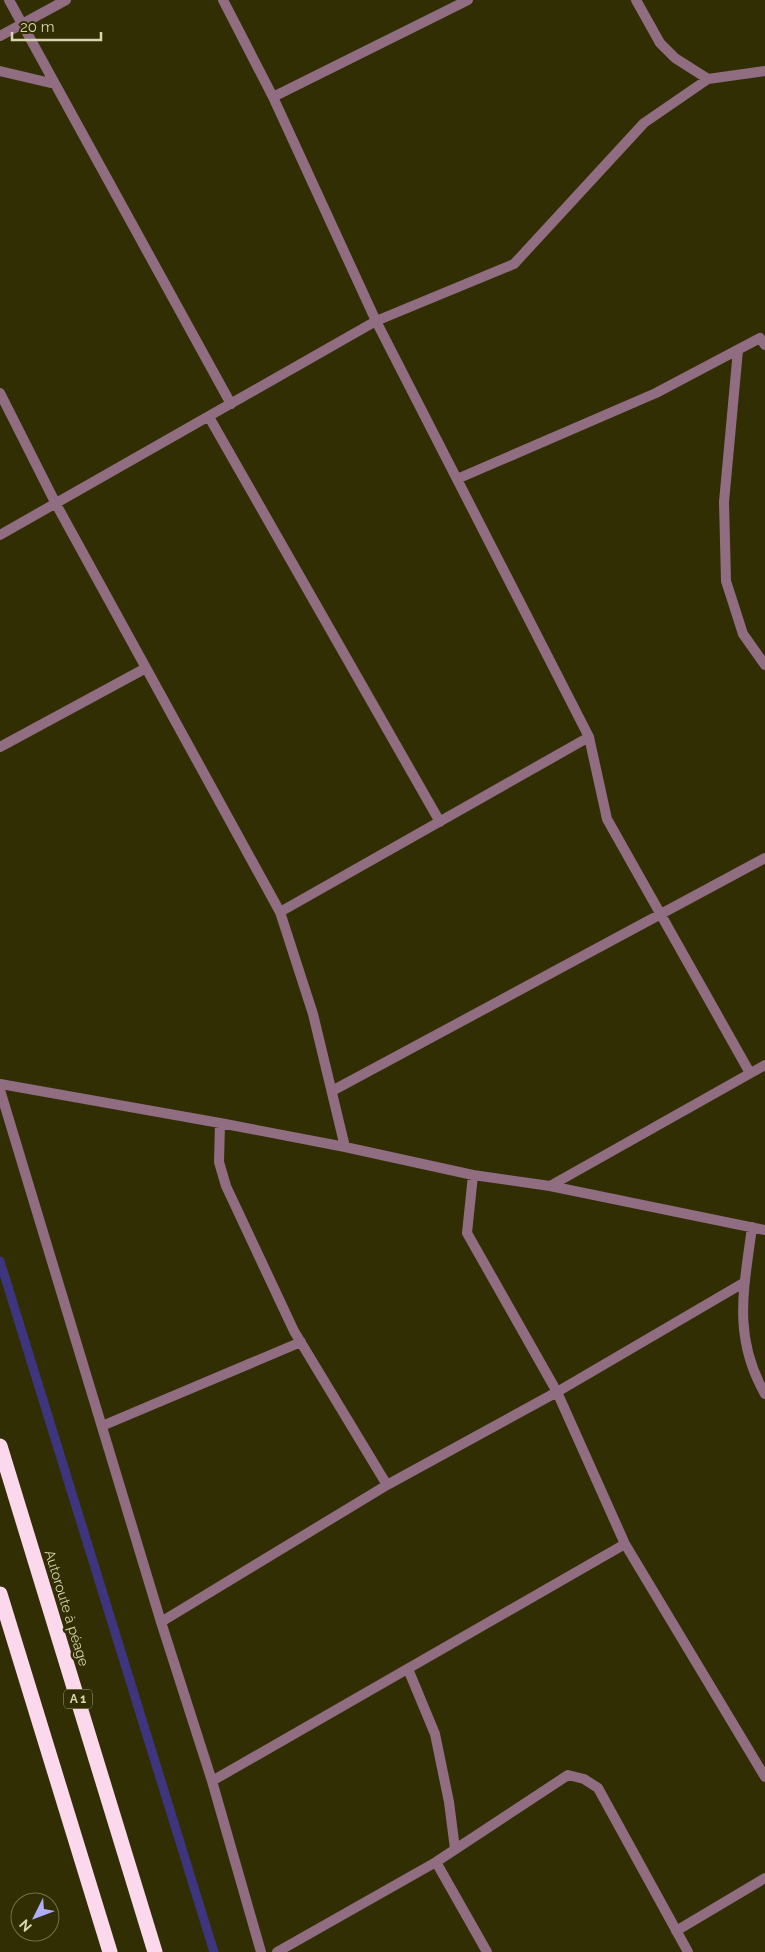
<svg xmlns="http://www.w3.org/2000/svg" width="765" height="1952" viewBox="0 0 765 1952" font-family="Raleway,sans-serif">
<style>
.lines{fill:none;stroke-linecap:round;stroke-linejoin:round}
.stream{stroke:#3d367e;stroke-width:9}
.street{stroke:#906d81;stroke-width:10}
.highway{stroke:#fcd8ec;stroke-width:15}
.labels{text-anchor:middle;stroke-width:5;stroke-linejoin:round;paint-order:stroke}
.shield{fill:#322e03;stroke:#a6a37c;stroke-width:1}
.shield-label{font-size:12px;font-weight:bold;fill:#d8d5b0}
.street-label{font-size:14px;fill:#d8d5b0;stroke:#322e03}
</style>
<rect width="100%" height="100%" fill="#322e03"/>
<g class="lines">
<path class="stream" d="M0,1261L214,1952"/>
<path class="street" d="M9,0L231,404
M223,0L273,97L376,321L589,737L607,819L750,1073
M636,0L660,43L675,58L708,79
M0,36L66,0
M0,71L55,84
M273,97L468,0
M738,350L724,502L726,581L743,634L765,665
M0,393L56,504L280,912L313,1014L345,1147
M209,417L440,822
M457,479L656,393L760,338L765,345
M0,535L376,321L514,264L644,123L708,79L765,71
M0,747L146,668
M280,912L589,737
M0,1084L220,1123L345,1147L473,1175L550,1186L765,1230
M0,1090L161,1622L212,1781L261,1952
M332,1091L765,858
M220,1123L219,1162L226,1186L294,1331L387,1485
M473,1175L467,1233L557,1392L625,1544L765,1777
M550,1186L765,1065
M752,1227C744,1289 732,1336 765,1394
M102,1426L301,1342
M161,1622L387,1485L557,1392L745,1282
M408,1669L435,1734L449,1802L455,1849
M212,1781L625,1544
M436,1862L487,1952
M676,1931L765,1878
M277,1952L436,1862L568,1775L584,1779L598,1788L688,1952"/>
<path class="highway" d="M0,1446L155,1952
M0,1594L110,1952"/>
</g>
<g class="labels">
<rect class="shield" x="64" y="1689.5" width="28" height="19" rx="4"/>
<g class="shield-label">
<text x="78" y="1703">A 1</text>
</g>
<g class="street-label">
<text transform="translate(67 1608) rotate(73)" y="5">Autoroute à péage</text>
</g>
</g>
<g transform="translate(35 1917) rotate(228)"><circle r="24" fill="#322e03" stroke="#747148"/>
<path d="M0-4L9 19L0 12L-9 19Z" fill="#aeaefb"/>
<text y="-8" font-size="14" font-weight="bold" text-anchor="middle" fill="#d8d5b0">N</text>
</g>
<path d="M12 32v8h89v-8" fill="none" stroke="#d8d5b0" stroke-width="2.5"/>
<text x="20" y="32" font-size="15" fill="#d8d5b0" stroke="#322e03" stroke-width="4" paint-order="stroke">20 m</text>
</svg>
